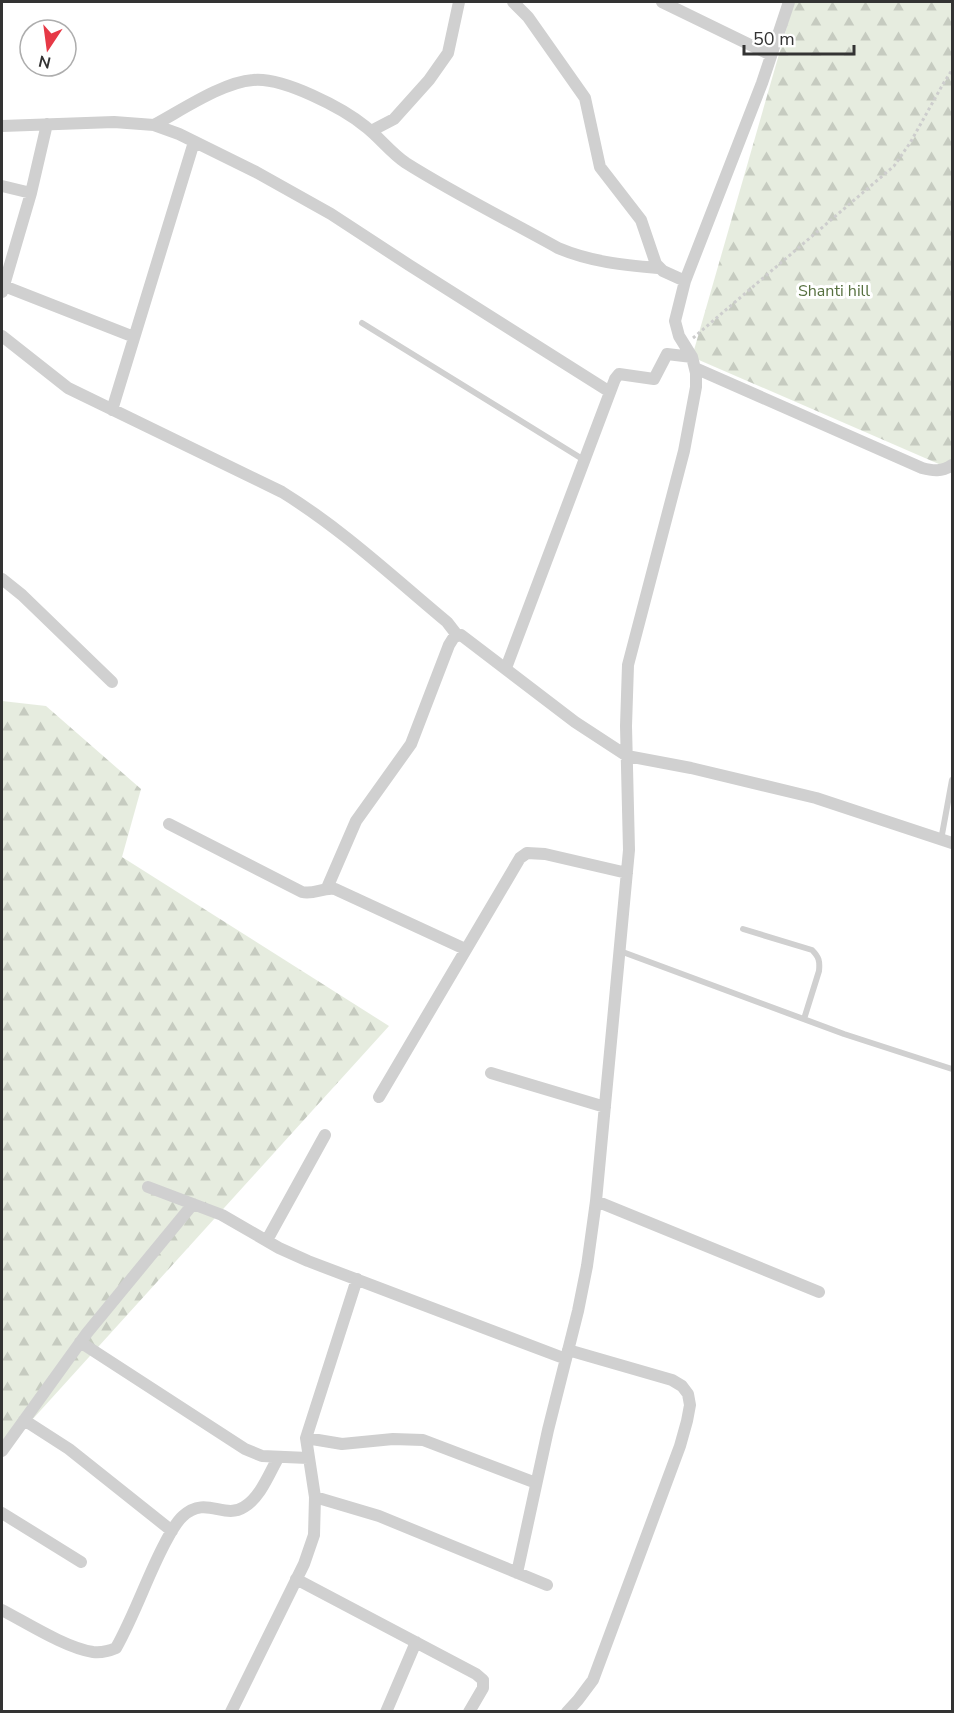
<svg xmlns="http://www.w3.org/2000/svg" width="954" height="1713" viewBox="0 0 954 1713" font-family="'Nunito Sans',sans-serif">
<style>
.forest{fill:url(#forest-firs)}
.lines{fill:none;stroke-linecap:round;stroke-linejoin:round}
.path{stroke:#cdcdcd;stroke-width:3;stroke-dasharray:3 3;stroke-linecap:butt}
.service{stroke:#d0d0d0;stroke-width:6}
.minor{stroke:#d0d0d0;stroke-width:12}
.labels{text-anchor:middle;stroke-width:6;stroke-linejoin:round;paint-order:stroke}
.park-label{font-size:16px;fill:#56703f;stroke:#fff}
</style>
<defs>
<pattern id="forest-firs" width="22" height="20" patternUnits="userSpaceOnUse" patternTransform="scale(1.5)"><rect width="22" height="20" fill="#e6ecdf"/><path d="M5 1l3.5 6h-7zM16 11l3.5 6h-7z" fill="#c6cbc0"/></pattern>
</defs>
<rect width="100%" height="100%" fill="#fff"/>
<path class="forest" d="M794,2H952V465L948,468L692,357Z
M2,701L46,706L141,789L122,857L389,1026L2,1453Z"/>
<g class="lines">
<path class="path" d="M693,338L894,166L910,143L943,84L952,70"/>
<path class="service" d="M362,323L584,460
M941,840L952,780
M743,929L812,950C819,957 820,961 819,971L804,1019
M620,951L844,1034L952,1069"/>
<path class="minor" d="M513,2L528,17L585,98L600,167L641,220L656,264L663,271L685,281
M662,2L771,55
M154,125C182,110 223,82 253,80C283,77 343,108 366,127C380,138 391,153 406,163C455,194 508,220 558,248C591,262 623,265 658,268
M2,126L114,122L154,125L179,134L256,172L331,214L409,265L610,392
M371,131L394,119L429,80L448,53L459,2
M2,186L31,193
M4,286L134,337
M2,292L31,193L47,124
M2,336L68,388L282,492C342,529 393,577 447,622L457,635
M695,368L922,468C933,471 942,472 952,465
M112,410L194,142
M2,579L22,595L112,682
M506,668L615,379L619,374L654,379L667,354L692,357
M169,824L302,892C314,895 323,887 335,889L465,949
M327,888L356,821L411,744L449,645L454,637L461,635L575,722L627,756L691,768L816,798L952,843
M491,1073L605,1107
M379,1097L520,858L527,853L545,854L627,873
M148,1187L222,1215L279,1248L308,1261L566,1359
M596,1201L819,1292
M267,1240L325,1135
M80,1342L245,1449L262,1456L308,1458
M24,1420L69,1449L172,1531
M306,1438L342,1444L393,1439L423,1440L536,1483
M2,1451L87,1333L193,1204
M315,1497L379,1516L547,1585
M2,1513L81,1562
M517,1573L548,1430L578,1311L587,1266L596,1201L629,850L626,726L628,665L684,451L696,387V373L692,357L679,336L675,321L685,281L762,83L789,2
M296,1579L476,1674L483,1680V1688L469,1712
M2,1610C27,1623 66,1648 93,1652C101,1653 109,1651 116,1648C135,1614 147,1577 165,1543C170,1534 175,1523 183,1516C206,1495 224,1520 244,1507C260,1498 269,1474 278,1458
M231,1712L304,1564L314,1535L315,1497L306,1438L357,1279
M386,1712L416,1642
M567,1712L578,1700L593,1680L680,1446L687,1421L690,1405L688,1394L682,1386L672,1380L568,1350"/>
</g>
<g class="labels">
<g class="park-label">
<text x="834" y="296">Shanti hill</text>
</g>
</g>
<rect width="954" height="1713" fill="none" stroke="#333333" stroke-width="6"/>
<g transform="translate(48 48) rotate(193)"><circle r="28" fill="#ffffff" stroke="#adadad" stroke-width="1.5"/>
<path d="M0-4.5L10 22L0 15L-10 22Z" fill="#e63946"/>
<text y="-9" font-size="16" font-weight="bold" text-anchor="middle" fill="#333333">N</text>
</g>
<path d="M744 45v9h110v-9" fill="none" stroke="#333333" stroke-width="3"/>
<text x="753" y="45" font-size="18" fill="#333333" stroke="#ffffff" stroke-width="4.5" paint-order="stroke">50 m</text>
</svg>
